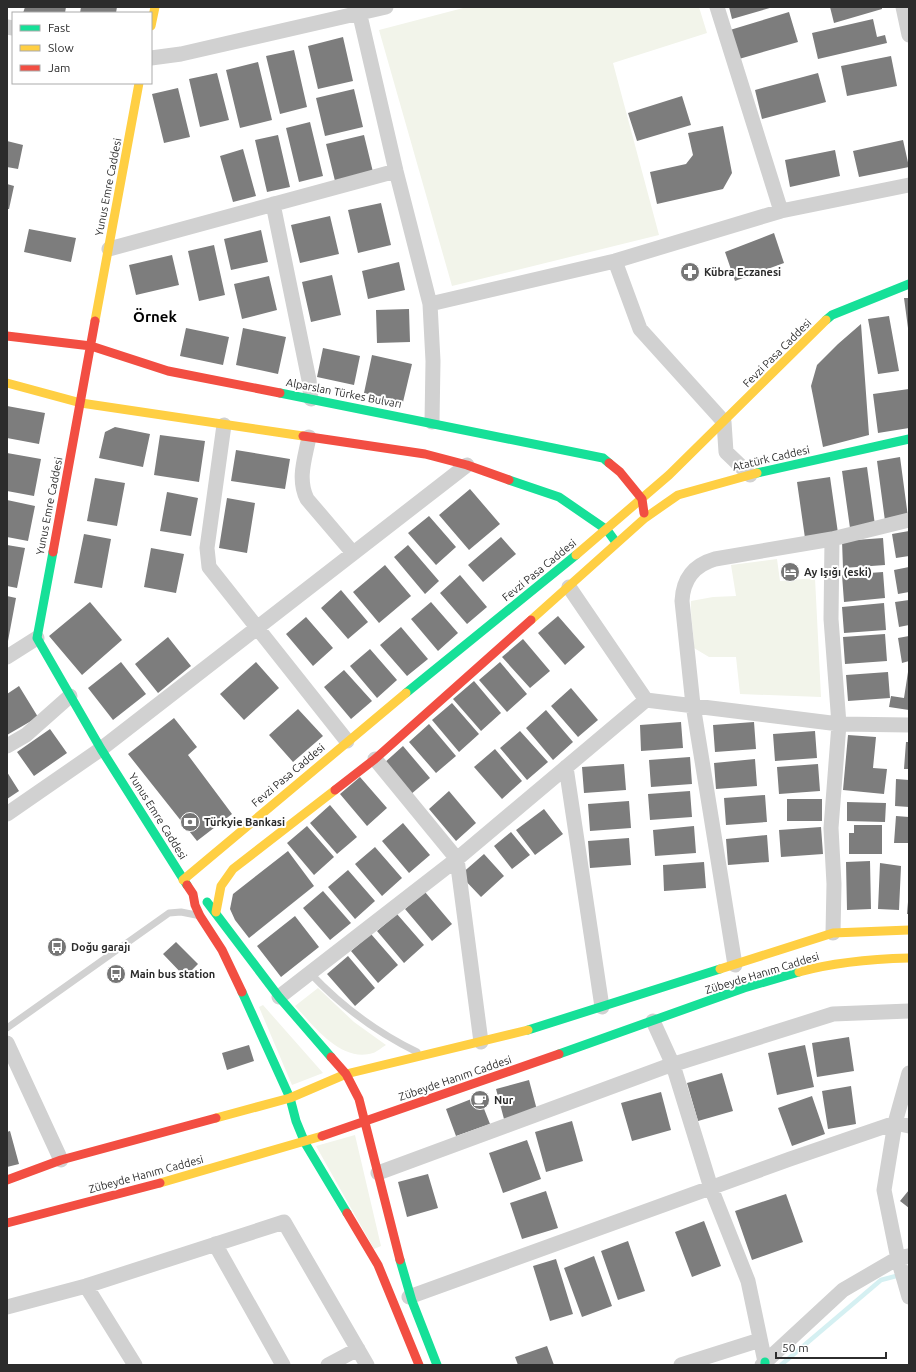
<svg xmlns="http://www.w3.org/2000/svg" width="916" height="1372" viewBox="0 0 916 1372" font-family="Ubuntu,sans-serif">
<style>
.green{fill:#f2f4ea}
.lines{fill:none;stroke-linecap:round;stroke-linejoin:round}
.stream{stroke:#d5f0f2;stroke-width:4.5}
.building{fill:#7d7d7d}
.lane{stroke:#d1d1d1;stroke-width:7}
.street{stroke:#d1d1d1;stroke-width:15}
.fast{stroke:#16e098;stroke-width:9}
.slow{stroke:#ffcf43;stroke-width:9}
.jam{stroke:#f24e42;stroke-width:9}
.labels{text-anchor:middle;stroke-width:4;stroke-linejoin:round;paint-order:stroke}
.street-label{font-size:11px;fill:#2c2c2c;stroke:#fff}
.poi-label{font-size:11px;font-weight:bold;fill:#2c2c2c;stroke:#fff;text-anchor:start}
.district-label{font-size:15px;font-weight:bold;fill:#000;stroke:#fff}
</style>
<rect width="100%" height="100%" fill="#fff"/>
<path class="green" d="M467,7H699L707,33L613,63L659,235L452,286L379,30Z
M777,559L780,581L815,578L821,697L740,694L736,657H709L694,648C694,632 690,616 691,601L713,597L736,596L731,565Z
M318,988L354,1022L386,1045C382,1047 377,1052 373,1053C341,1063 314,1026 295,1006Z
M263,1005L323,1073L292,1085L259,1007Z
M355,1135L381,1246L374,1249L316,1146Z"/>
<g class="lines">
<path class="stream" d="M781,1365L881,1280L900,1275"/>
</g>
<path class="building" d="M25,7H66L65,13H23Z
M81,7H117L116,13H80Z
M729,7H773L732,19Z
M830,7H882V9L834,23Z
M789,12L798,42L739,59L730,30Z
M873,19L877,37L885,35L887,43L818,59L812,33Z
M343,37L353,81L318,89L308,46Z
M294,50L307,107L280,114L266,56Z
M891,56L897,86L847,96L841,66Z
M258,62L272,120L240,128L226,70Z
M217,73L229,120L200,127L189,79Z
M818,73L826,102L762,119L755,90Z
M178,88L190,137L164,143L152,94Z
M354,89L363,127L325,136L316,98Z
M682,96L691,125L637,141L628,113Z
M310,122L323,176L299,182L286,128Z
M723,126L732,173L723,189L657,204L650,172L686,164L693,155L688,133Z
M278,135L290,187L267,192L255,140Z
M364,135L373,172L335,181L326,144Z
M903,140L909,167L859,177L853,151Z
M7,141L23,145L18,169L7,167Z
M243,149L256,196L233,202L220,156Z
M835,150L840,176L790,187L785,160Z
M7,184L14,186L9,209H7Z
M381,203L391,245L358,253L348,210Z
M330,216L339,254L300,263L291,225Z
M29,229L76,238L71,262L24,252Z
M261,230L268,262L231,270L224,239Z
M774,233L784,263L735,281L725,252Z
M214,245L225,295L199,301L188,251Z
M172,255L179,285L136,295L129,265Z
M399,262L405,290L368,299L362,271Z
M332,275L341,315L311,322L302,282Z
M269,276L277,310L242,319L234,284Z
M904,298H909V328H908Z
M409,309L410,342L377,343L376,310Z
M889,316L899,371L878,374L868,319Z
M861,324L869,435L823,447L811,386L817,365L838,344Z
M186,328L229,337L223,365L180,356Z
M243,328L286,337L278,374L236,365Z
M323,348L360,356L354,385L317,377Z
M372,355L412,364L403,402L364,393Z
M909,389V428L878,433L873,394Z
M7,406L45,413L39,444L7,438Z
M115,427L150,434L143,467L99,458L105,432Z
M160,435L205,441L199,482L154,475Z
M236,450L290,459L285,489L231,481Z
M7,453L41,459L34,496L7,491Z
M900,457L908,517L885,521L877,461Z
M867,467L875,525L850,528L842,471Z
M830,477L838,533L805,538L797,482Z
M95,478L125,483L117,526L87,521Z
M470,489L500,524L469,550L439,515Z
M167,492L198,498L191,536L160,531Z
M227,498L255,503L247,553L219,548Z
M7,500L35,506L28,541L7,537Z
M429,516L456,547L436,565L408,533Z
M909,531V556L896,558L892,534Z
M84,534L111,539L102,588L74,583Z
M501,537L516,554L483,582L468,565Z
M883,538L885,565L843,568L842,541Z
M7,545L25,548L17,588L7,586Z
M408,545L439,581L425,594L394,557Z
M151,548L184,554L176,593L144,587Z
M385,565L411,596L379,623L353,592Z
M909,567V592L898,594L894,570Z
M883,572L885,598L844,602L842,575Z
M460,575L487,607L467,624L440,593Z
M341,590L368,622L348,639L321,608Z
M7,596L16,598L8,641H7Z
M909,600V625L899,627L895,602Z
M90,602L122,640L82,675L49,636Z
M431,602L458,633L438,651L411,619Z
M884,603L886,630L844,633L842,607Z
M558,616L585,647L565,665L538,633Z
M306,617L333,648L313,666L286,634Z
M401,627L428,659L407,676L380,645Z
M885,634L887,661L845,664L843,637Z
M909,636V661L902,663L898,638Z
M168,637L191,666L158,693L135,664Z
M523,639L550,671L530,688L502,657Z
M370,649L397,680L377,698L350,666Z
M121,662L146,694L113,720L88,688Z
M256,662L279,688L244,720L220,694Z
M500,662L527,694L507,712L479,680Z
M344,670L372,701L351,719L324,687Z
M888,672L890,698L848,701L846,675Z
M908,672L909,710L889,707L891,696L904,698Z
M474,681L501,713L481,731L453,699Z
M19,686L38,717L7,735V694Z
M571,688L598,720L578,737L551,706Z
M452,703L479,734L459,752L432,720Z
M298,709L323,736L293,762L269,735Z
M546,710L573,742L553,760L526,728Z
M174,718L197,747L188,755L232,814L197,841L128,754Z
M681,722L683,748L641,751L640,725Z
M754,722L756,749L715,752L713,725Z
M429,724L456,756L436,773L409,742Z
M50,729L67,753L34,776L17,752Z
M520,731L548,762L527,780L500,748Z
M815,731L817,758L775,761L773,734Z
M848,735L876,737L873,768L887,769L884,794L843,790Z
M906,742H909V769H904Z
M403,746L430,778L410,795L383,764Z
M495,749L522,781L502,799L474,767Z
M690,757L692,784L651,787L649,760Z
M755,759L757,786L716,789L714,763Z
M624,764L626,790L584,793L582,767Z
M818,764L820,791L779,794L777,767Z
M7,772L19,791L7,799Z
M360,777L387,808L367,826L340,794Z
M896,779L909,780V807L895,806Z
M449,791L476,823L456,841L429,809Z
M690,791L692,817L650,820L648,794Z
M765,795L767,822L726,825L724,798Z
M787,799H822V821H787Z
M629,801L631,828L590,831L588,804Z
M847,802L886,803L885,822L847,821Z
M330,805L357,837L337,854L310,823Z
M544,809L563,834L535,855L516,830Z
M896,816L909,817V843H894Z
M403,823L430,855L409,873L382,841Z
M854,825H882V854H849V833H854Z
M307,826L334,857L314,875L287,843Z
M694,826L696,853L655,856L653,830Z
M821,827L823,854L781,857L779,830Z
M511,832L530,855L512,869L494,846Z
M767,835L769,862L728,865L726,839Z
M629,838L631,865L590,868L588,841Z
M375,847L402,878L382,896L355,864Z
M288,851L314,886L249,938L235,920L230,909L233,894Z
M484,854L504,876L481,897L460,875Z
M870,861L871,909L847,910L846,862Z
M704,862L706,888L664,891L663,865Z
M880,863L901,866L899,910L878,909Z
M348,870L375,901L355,919L328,887Z
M323,891L351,923L330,940L303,908Z
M425,892L452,924L432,941L405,909Z
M908,902H909V914H907Z
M397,914L424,945L404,963L377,931Z
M295,916L319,947L281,977L257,946Z
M371,934L398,965L378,983L351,951Z
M176,942L198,964L185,977L163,954Z
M348,956L375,988L355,1006L327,974Z
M849,1037L854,1071L817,1077L812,1043Z
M249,1045L254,1061L227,1070L222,1053Z
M805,1045L814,1087L777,1095L768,1053Z
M722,1073L733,1111L698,1121L687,1083Z
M529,1080L537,1110L504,1119L496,1089Z
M851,1086L856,1124L828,1129L822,1091Z
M661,1092L671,1130L632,1141L621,1103Z
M479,1096L490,1124L456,1136L446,1109Z
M812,1096L825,1134L792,1146L778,1108Z
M572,1121L583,1161L546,1172L535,1132Z
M10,1131L19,1164L7,1167V1132Z
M527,1140L541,1179L503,1193L489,1153Z
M428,1174L438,1208L407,1217L398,1182Z
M909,1190V1208L900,1201Z
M546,1191L558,1228L522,1239L510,1203Z
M786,1194L803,1242L752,1260L735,1211Z
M704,1221L721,1266L692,1277L675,1232Z
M628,1241L645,1291L618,1300L601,1251Z
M594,1256L612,1306L582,1317L564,1268Z
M556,1259L573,1314L550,1321L533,1266Z
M547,1346L554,1365H518L515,1357Z"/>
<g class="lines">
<path class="lane" d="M310,973C341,1006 376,1032 417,1052
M7,1028L169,913L181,912L196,915"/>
<path class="street" d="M358,7L396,171L430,304
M717,7L781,211
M903,7L909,35
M7,27L13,28
M151,58L181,54L386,7
M273,204L309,380L311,399
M109,249L396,171
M615,261L640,329L724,422L726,452L750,475
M432,422L433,361L430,304L615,261L781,211L909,185
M224,425L207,548L209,567L347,741
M309,437C305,458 297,479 307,499L353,553
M832,539L831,619L839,724L831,828L834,884L833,933
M569,587L646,700
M7,657L37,638
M7,746L26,735L70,696
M375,759L457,859L481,1042
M566,767L602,1007
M7,814L101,749L467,465
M735,965L693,705L682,601C683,579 694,565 715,559L832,539L909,520
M279,997L457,859L646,700L839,724L909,725
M653,1021L673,1065L711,1188L748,1281L765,1362
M7,1043L61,1160
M909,1073L895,1123L884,1190L898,1259L909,1297
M378,1173L665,1067L833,1014L909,1011
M215,1244L283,1365
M86,1286L135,1365
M409,1297L790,1159L895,1123L909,1126
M7,1307L86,1286L284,1222L367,1365
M328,1365L358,1349
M681,1365L760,1340
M762,1365L843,1290L898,1258L909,1256"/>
<path class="fast" d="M826,320L832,315L909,284
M280,393L603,458L609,463
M757,473L909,439
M509,480L559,497L607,530L615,541
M53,552L37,638L101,749L187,885
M406,693L576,555
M207,902L279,997L331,1057
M242,992L290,1098L296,1121L305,1143L347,1213
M528,1030L720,969
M559,1054L744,988L799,972
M400,1260L412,1301L437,1365
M765,1362V1365"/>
<path class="slow" d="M151,26L155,7
M95,321L139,83
M7,383L81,403L303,436
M576,555L669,475L826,320
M531,620L645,518L678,495L757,473
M183,880L406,693
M216,912L221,886L233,869L335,790
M720,969L833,933L909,930
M799,972C835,962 871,959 909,958
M216,1118L290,1098L346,1074L528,1030
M160,1183L322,1136"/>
<path class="jam" d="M7,336L91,346L168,371L280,393
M303,436L425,454L467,465L509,480
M609,463L620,472L642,499L644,513
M53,552L95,321
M335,790L375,759L531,620
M187,885L193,894L195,905L200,916L222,950L242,992
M331,1057L346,1074L359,1099L400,1260
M322,1136L559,1054
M7,1180L61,1160L216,1118
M347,1213L378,1265L419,1365
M7,1223L160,1183"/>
</g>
<defs>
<g id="pharmacy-disc" transform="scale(1)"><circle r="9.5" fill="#767676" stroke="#fff"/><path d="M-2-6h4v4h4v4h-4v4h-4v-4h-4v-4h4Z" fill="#fff"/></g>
<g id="hotel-disc" transform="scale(1)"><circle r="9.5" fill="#767676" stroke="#fff"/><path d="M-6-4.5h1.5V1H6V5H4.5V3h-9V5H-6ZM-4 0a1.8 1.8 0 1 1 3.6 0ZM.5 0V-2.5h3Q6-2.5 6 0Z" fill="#fff"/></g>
<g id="bank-disc" transform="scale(1)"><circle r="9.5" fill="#767676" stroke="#fff"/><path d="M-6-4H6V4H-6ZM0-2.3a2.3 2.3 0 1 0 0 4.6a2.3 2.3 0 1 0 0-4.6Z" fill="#fff"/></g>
<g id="bus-disc" transform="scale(1)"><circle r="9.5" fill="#767676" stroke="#fff"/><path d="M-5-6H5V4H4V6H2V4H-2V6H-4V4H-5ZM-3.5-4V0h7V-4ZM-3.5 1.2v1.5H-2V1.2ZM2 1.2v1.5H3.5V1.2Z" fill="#fff"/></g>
<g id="cafe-disc" transform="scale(1)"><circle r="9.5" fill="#767676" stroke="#fff"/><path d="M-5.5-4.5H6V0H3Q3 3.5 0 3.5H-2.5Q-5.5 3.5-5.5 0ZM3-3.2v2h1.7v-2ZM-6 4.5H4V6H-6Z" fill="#fff"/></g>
</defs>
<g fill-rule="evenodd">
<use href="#pharmacy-disc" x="690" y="272"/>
<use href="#hotel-disc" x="790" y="572"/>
<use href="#bank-disc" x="190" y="822"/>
<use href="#bus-disc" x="57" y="947"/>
<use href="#bus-disc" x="116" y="974"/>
<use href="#cafe-disc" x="480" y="1100"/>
</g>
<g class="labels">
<g class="street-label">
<text transform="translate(108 187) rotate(-79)" y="4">Yunus Emre Caddesi</text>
<text transform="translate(777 353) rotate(-45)" y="4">Fevzi Pasa Caddesi</text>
<text transform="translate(344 393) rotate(11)" y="4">Alparslan Türkes Bulvarı</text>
<text transform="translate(771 458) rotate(-13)" y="4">Atatürk Caddesi</text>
<text transform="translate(49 506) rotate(-79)" y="4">Yunus Emre Caddesi</text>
<text transform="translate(539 570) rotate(-39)" y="4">Fevzi Pasa Caddesi</text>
<text transform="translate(288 775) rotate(-40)" y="4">Fevzi Pasa Caddesi</text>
<text transform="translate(158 816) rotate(58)" y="4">Yunus Emre Caddesi</text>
<text transform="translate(762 973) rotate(-17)" y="4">Zübeyde Hanım Caddesi</text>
<text transform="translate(455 1078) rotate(-19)" y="4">Zübeyde Hanım Caddesi</text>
<text transform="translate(146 1174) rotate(-15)" y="4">Zübeyde Hanım Caddesi</text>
</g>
<g class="poi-label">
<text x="704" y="276">Kübra Eczanesi</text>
<text x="804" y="576">Ay Işığı (eski)</text>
<text x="204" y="826">Türkyie Bankasi</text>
<text x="71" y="951">Doğu garajı</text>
<text x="130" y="978">Main bus station</text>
<text x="494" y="1104">Nur</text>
</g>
<g class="district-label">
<text x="155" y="322">Örnek</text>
</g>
</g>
<rect width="916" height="1372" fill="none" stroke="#2c2c2c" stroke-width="16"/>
<rect x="12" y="12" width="140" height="72" fill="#ffffff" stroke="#ababab"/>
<rect x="20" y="25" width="20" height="6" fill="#16e098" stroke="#ababab"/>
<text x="48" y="32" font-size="12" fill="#2c2c2c">Fast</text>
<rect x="20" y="45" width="20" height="6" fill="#ffcf43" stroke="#ababab"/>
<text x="48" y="52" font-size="12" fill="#2c2c2c">Slow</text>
<rect x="20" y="65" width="20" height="6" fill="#f24e42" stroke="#ababab"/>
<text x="48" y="72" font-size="12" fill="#2c2c2c">Jam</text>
<path d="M776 1352v6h110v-6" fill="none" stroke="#2c2c2c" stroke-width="2"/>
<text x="782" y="1352" font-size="12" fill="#2c2c2c" stroke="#ffffff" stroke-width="3" paint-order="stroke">50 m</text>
</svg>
